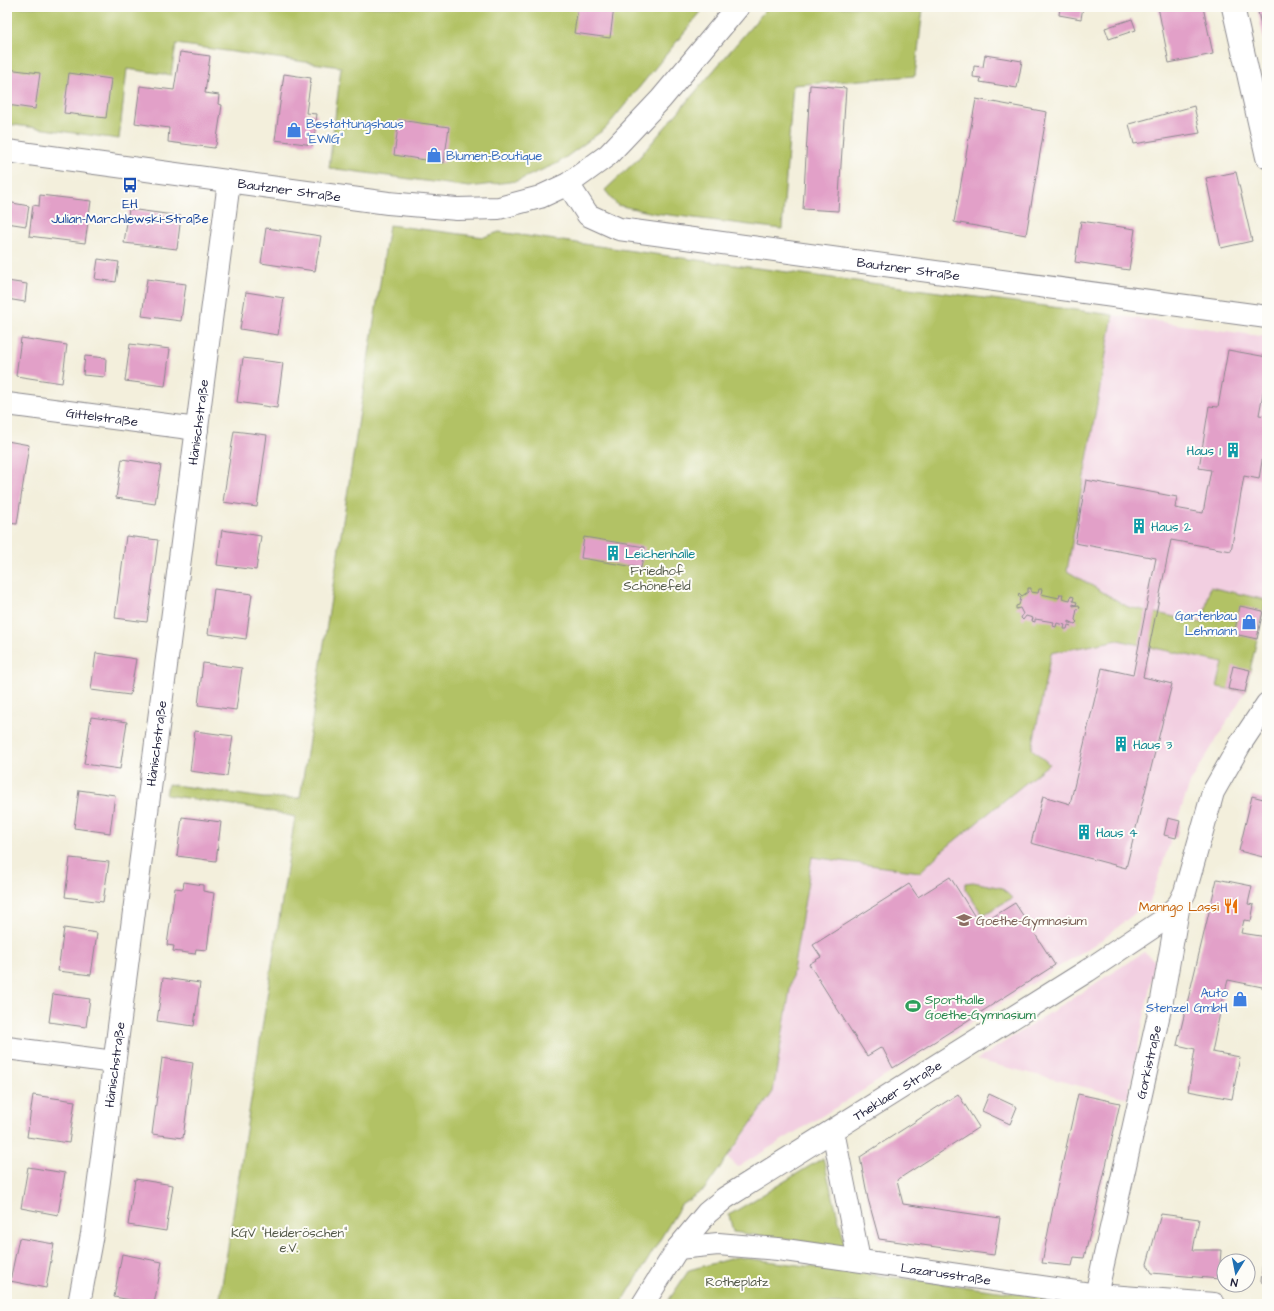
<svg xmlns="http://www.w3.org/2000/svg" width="1274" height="1311" viewBox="0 0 1274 1311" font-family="'Architects Daughter',sans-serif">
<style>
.built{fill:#f2cfe1}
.green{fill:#b2c265;stroke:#6a7250}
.building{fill:#e2a0c8}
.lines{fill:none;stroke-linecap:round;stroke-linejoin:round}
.minor-casing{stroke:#8a888c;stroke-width:24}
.secondary-casing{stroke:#8a888c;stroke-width:24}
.minor{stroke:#fff;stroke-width:22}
.secondary{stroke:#fff;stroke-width:22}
.labels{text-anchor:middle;stroke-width:4;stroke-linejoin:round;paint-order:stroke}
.shop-label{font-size:13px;fill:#366cbe;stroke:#fdfcf7;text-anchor:start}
.street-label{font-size:13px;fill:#22223b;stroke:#fdfcf7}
.transit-label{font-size:13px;fill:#164399;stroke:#fdfcf7}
.culture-label{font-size:13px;fill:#0d838f;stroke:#fdfcf7;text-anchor:start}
.park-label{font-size:13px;fill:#545a4a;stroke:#fdfcf7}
.food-label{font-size:13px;fill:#c56008;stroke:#fdfcf7;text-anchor:end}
.education-label{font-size:13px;fill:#785e54;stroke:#fdfcf7;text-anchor:start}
.leisure-label{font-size:13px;fill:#27864d;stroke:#fdfcf7;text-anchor:start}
</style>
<rect width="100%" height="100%" fill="#fdfcf7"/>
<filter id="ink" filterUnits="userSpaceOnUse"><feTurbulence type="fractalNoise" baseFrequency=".025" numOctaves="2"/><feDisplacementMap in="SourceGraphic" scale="8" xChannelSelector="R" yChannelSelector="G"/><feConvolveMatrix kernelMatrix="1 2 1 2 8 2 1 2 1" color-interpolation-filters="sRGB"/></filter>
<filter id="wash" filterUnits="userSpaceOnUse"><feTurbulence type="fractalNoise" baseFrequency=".012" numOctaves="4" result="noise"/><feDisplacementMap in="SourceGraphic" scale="16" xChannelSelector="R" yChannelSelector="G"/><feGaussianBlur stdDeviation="0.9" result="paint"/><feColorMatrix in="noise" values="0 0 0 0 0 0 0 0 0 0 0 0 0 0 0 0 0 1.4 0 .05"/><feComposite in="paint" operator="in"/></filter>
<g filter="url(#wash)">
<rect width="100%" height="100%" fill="#f3efdc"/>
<path class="built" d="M1113,315L1267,337V595L1266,600L1210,587L1203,623L1128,607L1067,571Z
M1117,640L1223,663L1218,687L1245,692L1190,783L1150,901L1103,939L843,1103L738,1167L728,1158L773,1092L812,857L920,872L942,851L1048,764L1032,749L1051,653Z
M1144,952L1155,961L1128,1098L977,1060Z"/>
<path class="green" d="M7,7H705L606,128L558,163L517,181L469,187L329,168L341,67L176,44L171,75L127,69L119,139L7,124Z
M768,7H927L923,9L915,76L793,85L782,229L654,213L617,205L605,190L637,160Z
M389,225L484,237L499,232L704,261L1113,315L1067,571L1128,607L1203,623L1210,587L1266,600L1245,692L1217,687L1223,663L1118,640L1051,653L1032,749L1049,764L942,851L920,872L812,857L773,1092L705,1189L681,1205L621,1304H219L295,817L261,809L166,795L168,784L263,798H300Z
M973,882L1002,888L1012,898L983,915L965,889V883Z
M823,1158L846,1248L733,1232L729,1215Z
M737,1257L1076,1301L1075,1304H666L689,1270Z"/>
<g id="blocks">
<path class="building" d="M442,7H460L459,10Z
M578,7H614L610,38L574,33Z
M1060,7H1083L1081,19L1059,15Z
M1158,7H1203L1213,54L1169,63Z
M1257,7H1267V48H1266Z
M1132,19L1136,30L1109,39L1105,28Z
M180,52L210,56L205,93L219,95L218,104L222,105L216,145L214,148L168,142L169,128L135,123L140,86L174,90Z
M985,55L1022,61L1017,88L980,82L981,78L973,77L974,66L983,67Z
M7,69L40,73L35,109L7,105Z
M69,73L111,79L106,118L64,113Z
M284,74L311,78L306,113L317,114L313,145L275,140Z
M810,85L846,88L838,211L803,209Z
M976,99L1047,112L1026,235L954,222Z
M1194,106L1200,133L1134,144L1129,124Z
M399,120L449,127L444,163L394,155Z
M1236,172L1252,241L1221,248L1206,178Z
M40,195L91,201L85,243L29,236L33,205L39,206Z
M7,202L29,206L26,226L7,223Z
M129,209L181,216L177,249L124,243Z
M1081,221L1135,229L1129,270L1075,262Z
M266,228L321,236L315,271L261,263Z
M98,259L119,262L116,282L95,279Z
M147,279L186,284L181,321L142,316Z
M7,281L27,284L25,302L7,299Z
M246,292L284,298L278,335L240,329Z
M21,338L67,345L62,383L16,376Z
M130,344L170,349L165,386L125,381Z
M1228,350L1267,357V371L1259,415L1267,416V431L1259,479L1244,476L1231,551L1171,540L1143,677L1172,684L1126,868L1031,843L1043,796L1070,804L1102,668L1133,675L1156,558L1075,543L1086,480L1177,497L1175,508L1203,513L1211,470L1199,468L1209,406L1218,407Z
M85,356L106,358L105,377L83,375Z
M243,358L283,363L277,408L237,402Z
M234,431L267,435L257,507L223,502Z
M7,441L29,445L17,524L7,523Z
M122,459L161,465L155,504L116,498Z
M222,530L261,536L256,570L217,565Z
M126,536L158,540L147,622L115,618Z
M584,537L645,547L641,568L581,558Z
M1028,588H1031V592L1038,593L1039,589H1042L1041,594L1059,598L1060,594H1063L1062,598L1070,600L1071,596L1074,597L1073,601L1077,602L1076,605L1073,604V606L1079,605L1080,608L1077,609L1075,620L1077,622L1075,624L1069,621V623H1072L1071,626L1068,625L1067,629H1064L1065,625L1057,623L1056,627L1053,626L1054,622L1035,619V622L1032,621L1033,618L1026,616L1023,620L1021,618L1023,614L1020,608L1016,609V606L1019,605L1021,598L1018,596L1019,593L1022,596L1028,592Z
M214,589L252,594L246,639L208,634Z
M1240,606L1263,611L1257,639L1234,634Z
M96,653L136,659L130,695L91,690Z
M203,663L242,668L236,710L198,705Z
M1233,666L1250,670L1245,692L1228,689Z
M91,717L127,722L120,769L84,764Z
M195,731L233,736L227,776L190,771Z
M79,790L115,795L110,833L74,828Z
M1252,796L1267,800V858L1239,851Z
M182,817L221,822L216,861L177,856Z
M1168,818L1180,821L1176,838L1164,835Z
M70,858L109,862L103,902L65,897Z
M950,877L980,925L1015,903L1055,965L893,1068L882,1047L867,1056L809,964L821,957L813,945L909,884L918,897Z
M1217,879L1252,886L1248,904L1254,905L1251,921L1244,920L1241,933L1267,937V988L1228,980L1222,1003L1212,1052L1240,1057L1232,1099L1188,1091L1195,1049L1177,1045Z
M184,882L203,885V891L214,893L207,950L196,949L195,954L173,951L174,946L167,945L175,888L183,889Z
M64,928L97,933L91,975L58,971Z
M163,978L200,983L194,1026L157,1021Z
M53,994L90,999L86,1027L49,1022Z
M162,1058L193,1063L183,1138L152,1134Z
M958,1094L979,1127L897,1180L903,1204L1000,1218L994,1255L879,1239L868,1199L860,1157Z
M989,1094L1017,1107L1010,1124L982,1111Z
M1078,1094L1120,1103L1097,1206L1084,1258L1074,1257L1072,1266L1042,1263L1055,1197Z
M33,1095L75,1101L69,1143L27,1137Z
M28,1167L65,1173L58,1215L21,1208Z
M135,1179L173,1185L166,1231L128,1225Z
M1161,1214L1199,1219L1193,1250H1221L1219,1279L1152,1273L1147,1264Z
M1266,1224H1267V1283L1261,1282Z
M19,1238L54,1244L46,1288L10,1281Z
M122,1254L162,1262L154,1304L114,1297Z"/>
</g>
</g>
<g filter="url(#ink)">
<use href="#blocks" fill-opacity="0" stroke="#8a888c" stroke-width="1"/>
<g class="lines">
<g class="minor-casing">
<g id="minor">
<path id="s1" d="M7,151L388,203L457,209L499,208L540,197L568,184L608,155L661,99L738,7"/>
<path id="s2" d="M568,184L588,215L619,229L1267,317"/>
<path id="s3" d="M7,404L197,429"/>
<path d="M7,1048L114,1062"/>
<path d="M833,1131L859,1260"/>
<path id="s4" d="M678,1248L718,1244L778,1249L1097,1295L1214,1304"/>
<path id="s5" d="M79,1304L92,1234L229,182"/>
<path id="s6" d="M1094,1304L1162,1000L1179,904"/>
</g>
</g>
<g class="secondary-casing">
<g id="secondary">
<path d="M1233,7L1267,157"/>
<path id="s7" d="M643,1304L678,1248L707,1213L725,1198L1087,971L1162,921L1179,904L1185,892L1213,792L1241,743L1267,704"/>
</g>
</g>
<use href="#minor" class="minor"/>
<use href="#secondary" class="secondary"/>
</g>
</g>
<defs>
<g id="shop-bare" transform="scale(1.2)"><path d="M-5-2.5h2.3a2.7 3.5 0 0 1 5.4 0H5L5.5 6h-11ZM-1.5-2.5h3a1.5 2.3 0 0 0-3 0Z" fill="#3f7fe0" stroke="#fdfcf7" stroke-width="2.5" paint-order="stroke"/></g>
<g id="bus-bare" transform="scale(1.2)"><path d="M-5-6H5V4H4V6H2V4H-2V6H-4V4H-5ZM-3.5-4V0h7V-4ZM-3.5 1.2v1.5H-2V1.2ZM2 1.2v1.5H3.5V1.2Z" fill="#1a4fb4" stroke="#fdfcf7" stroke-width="2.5" paint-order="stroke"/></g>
<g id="building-bare" transform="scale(1.2)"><path d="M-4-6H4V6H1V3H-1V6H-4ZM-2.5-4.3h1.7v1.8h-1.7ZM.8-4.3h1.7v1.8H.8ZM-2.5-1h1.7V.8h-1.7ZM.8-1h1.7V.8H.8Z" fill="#0f9aa8" stroke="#fdfcf7" stroke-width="2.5" paint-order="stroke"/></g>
<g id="restaurant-bare" transform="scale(1.2)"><path d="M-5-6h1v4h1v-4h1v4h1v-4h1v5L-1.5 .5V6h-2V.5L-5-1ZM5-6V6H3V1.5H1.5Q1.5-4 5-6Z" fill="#e8710a" stroke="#fdfcf7" stroke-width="2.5" paint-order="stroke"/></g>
<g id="school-bare" transform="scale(1.2)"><path d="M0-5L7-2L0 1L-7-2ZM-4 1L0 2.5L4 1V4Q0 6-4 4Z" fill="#8d6e63" stroke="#fdfcf7" stroke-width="2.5" paint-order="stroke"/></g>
<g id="stadium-bare" transform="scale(1.2)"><path d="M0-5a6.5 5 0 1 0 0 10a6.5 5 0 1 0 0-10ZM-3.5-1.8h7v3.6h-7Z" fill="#2e9e5b" stroke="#fdfcf7" stroke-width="2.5" paint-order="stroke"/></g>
</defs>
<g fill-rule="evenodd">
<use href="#shop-bare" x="294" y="130"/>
<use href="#shop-bare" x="434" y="155"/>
<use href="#bus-bare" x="130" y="185"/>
<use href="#building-bare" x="1233" y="450"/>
<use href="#building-bare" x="1139" y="526"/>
<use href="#building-bare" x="613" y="553"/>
<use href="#shop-bare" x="1249" y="622"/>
<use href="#building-bare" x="1121" y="744"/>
<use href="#building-bare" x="1084" y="832"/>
<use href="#restaurant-bare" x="1231" y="906"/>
<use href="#school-bare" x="964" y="920"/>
<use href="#shop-bare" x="1240" y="999"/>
<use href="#stadium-bare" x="913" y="1006"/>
</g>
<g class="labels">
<g class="shop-label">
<text x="306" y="128">Bestattungshaus<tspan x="306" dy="15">"EWIG"</tspan></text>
<text x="446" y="160">Blumen-Boutique</text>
<text x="1237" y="620" text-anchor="end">Gartenbau<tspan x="1237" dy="15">Lehmann</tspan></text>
<text x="1228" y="997" text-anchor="end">Auto<tspan x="1228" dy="15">Stenzel GmbH</tspan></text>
</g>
<g class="street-label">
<text dy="5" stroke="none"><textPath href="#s1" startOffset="285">Bautzner Straße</textPath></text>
<text dy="5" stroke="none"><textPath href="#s2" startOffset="363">Bautzner Straße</textPath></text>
<text dy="5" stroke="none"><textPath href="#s3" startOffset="96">Gittelstraße</textPath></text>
<text dy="5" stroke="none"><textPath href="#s5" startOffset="890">Hänischstraße</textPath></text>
<text dy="5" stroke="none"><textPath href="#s5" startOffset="566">Hänischstraße</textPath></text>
<text dy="5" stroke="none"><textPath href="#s6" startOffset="248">Gorkistraße</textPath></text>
<text dy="5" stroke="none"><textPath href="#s5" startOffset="242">Hänischstraße</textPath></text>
<text dy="5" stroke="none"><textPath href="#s7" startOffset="338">Theklaer Straße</textPath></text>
<text dy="5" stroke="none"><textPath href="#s4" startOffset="270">Lazarusstraße</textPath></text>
</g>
<g class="transit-label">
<text x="130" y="208">EH<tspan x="130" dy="15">Julian-Marchlewski-Straße</tspan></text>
</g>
<g class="culture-label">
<text x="1221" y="455" text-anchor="end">Haus 1</text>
<text x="1151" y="531">Haus 2</text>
<text x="625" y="558">Leichenhalle</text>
<text x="1133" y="749">Haus 3</text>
<text x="1096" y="837">Haus 4</text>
</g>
<g class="park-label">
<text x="657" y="575">Friedhof<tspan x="657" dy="15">Schönefeld</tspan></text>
<text x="289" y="1237">KGV "Heideröschen"<tspan x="289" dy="15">e.V.</tspan></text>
<text x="737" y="1286">Rotheplatz</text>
</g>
<g class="food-label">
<text x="1219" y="911">Manngo Lassi</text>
</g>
<g class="education-label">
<text x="976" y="925">Goethe-Gymnasium</text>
</g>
<g class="leisure-label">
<text x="925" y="1004">Sporthalle<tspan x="925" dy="15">Goethe-Gymnasium</tspan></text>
</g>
</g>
<rect width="1274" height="1311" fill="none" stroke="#fdfcf7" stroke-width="24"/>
<g transform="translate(1236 1273) rotate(190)"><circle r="19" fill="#fdfcf7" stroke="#a5a5ac"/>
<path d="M0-3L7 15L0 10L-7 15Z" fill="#1f6fb2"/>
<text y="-6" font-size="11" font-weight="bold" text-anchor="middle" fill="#22223b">N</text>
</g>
</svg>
